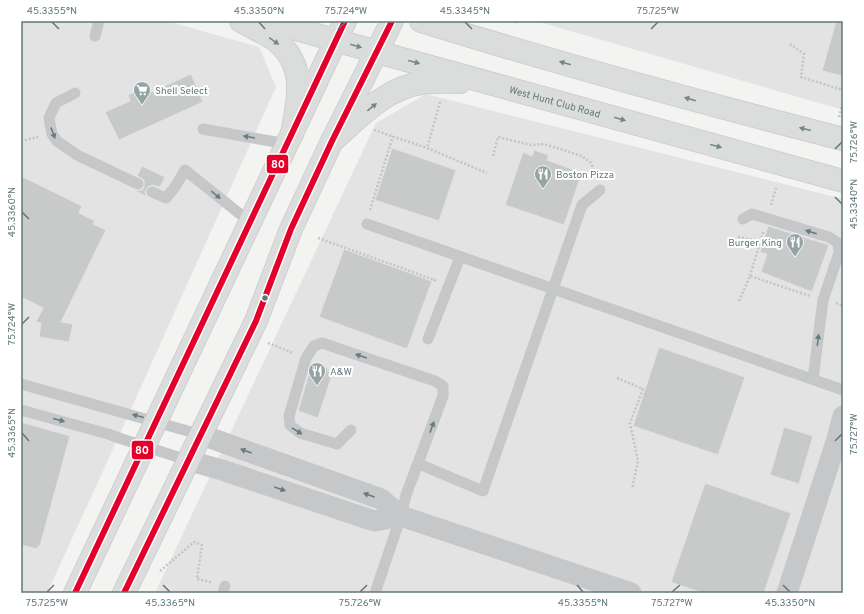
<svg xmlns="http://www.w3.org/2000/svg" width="864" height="614" viewBox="0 0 864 614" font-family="Overpass,sans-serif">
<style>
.built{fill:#e2e3e2}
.building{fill:#c8caca;stroke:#e2e2e2}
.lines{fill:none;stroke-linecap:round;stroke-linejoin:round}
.secondary-casing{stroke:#ced0d0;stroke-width:24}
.primary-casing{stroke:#cecfcf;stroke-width:24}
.path{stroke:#c3c5c5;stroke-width:2.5;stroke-dasharray:2 2;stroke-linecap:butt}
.service{stroke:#c5c7c8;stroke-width:11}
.minor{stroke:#c5c7c8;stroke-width:21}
.secondary{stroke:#dbdddd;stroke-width:22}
.primary{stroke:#dbdddd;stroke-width:22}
.bus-1-casing{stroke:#fff;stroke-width:9}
.bus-1{stroke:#e4002b;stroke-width:6}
.oneway{fill:#738789}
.oneway2{fill:#667c7e}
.ticks{fill:none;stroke:#61787a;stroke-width:1.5}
.bus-dot{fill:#61787a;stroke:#fff;stroke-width:1.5}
.labels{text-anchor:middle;stroke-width:4;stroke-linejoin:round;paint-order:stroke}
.poi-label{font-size:10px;fill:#61787a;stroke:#fff;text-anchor:start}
.street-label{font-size:10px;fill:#61787a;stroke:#fff}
.line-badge{stroke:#fff;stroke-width:1.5}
.badge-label{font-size:11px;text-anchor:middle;font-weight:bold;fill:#fff}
.neatline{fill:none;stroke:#61787a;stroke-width:1.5}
.ticks-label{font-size:10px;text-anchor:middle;fill:#61787a}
</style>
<rect width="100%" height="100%" fill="#f3f3f2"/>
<path class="built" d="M21,21H167L259,47L276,87L103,471L47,593H21Z
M536,21H843V110Z
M426,94L843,199V593H155L376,123Z"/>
<path class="building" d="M836,21H843V76L822,71Z
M191,74L203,102L119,140L105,112L130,101L128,95L144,88L147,94Z
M392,148L456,170L439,221L375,200Z
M534,150L549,155L547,160L582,173L564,225L505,205L523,152L532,156Z
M142,166L165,177L160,187L152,185L148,187L145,192L146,196L135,191L142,190L144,187V180L137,176Z
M21,176L82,206L79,213L95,221L93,224L106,230L61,322L73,324L69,342L39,337L41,323L36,322L43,308L21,297Z
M768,226L829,245L812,292L761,272L767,254L760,252Z
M344,249L432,281L407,349L319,317Z
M659,347L745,377L718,455L633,426Z
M312,363L328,368L327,371L333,372L318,418L298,411Z
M21,422L70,436L40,546H38L37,549L21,545Z
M784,427L813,436L799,484L770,475Z
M705,483L791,513L764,593H702L671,582Z"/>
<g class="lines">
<g class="secondary-casing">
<path id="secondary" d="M75,593L345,21
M124,593L256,321L291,229L332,141L392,21"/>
</g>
<g class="primary-casing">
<g id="primary">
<path d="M241,21C251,27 269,35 278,42C307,68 298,101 292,134"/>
<path id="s1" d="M268,21L377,52L843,181"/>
<path d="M421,21C560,64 702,103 843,139"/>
<path d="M332,141C358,119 386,87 422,83C434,81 447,82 460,82"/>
</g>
</g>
<path class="path" d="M515,23L516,21
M790,44L804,54L801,77L843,90
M440,102L427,148L487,173
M839,117L843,103
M374,130L427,148
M21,141L38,137
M493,156L498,137L531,145L544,144L582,156L591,163L596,176
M771,205L776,188
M370,210L393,136
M738,237L760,241
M318,238L435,280L434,281
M750,276L763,232
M739,301L750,276L810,296
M836,303L843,306
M268,343L293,353
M617,378L643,389L630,423L638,461L632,489
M160,571L194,542L202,545L197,579L211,582"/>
<path class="service" d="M95,36L99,21
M75,93L56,103L49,118L52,134L57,141L77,155L138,184
M203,129L287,144
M152,192L166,198L175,187L185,170L250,222
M743,219L752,214L829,237L838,243L839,253L823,300L813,379
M367,224L843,390
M428,339L460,257
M21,384L202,435
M21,410L108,434L122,439L190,461
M351,430L337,444L300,433L290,425L289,416L306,358L314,346L322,343L435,381L443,386V396L406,495L401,516L375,593
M419,464L483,491L582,205L600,190
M223,593L225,586"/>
<path class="minor" d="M202,435L381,499L401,516L631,593
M190,461L222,470L368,519L375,521L401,516
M787,593L837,439L843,416"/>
<use href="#secondary" class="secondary"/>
<use href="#primary" class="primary"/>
<g class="bus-1-casing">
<path id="bus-1" d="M75,593L345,21
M124,593L256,321L291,229L332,141L392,21"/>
</g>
<use href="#bus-1" class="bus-1"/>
</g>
<defs><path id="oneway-solid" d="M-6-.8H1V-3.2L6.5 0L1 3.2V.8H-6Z"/></defs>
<g class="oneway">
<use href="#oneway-solid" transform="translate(274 41) rotate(35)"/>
<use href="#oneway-solid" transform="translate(356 46) rotate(16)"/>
<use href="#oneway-solid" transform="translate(414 62) rotate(15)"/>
<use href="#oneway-solid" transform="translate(565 63) rotate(-164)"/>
<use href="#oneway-solid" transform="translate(690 99) rotate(-164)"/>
<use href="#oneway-solid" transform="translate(372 107) rotate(-39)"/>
<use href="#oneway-solid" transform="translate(620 119) rotate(16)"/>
<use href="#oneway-solid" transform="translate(805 129) rotate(-166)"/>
<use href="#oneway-solid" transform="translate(716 146) rotate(15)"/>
</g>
<g class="oneway2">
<use href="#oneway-solid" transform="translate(53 133) rotate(70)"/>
<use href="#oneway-solid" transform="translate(249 137) rotate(-170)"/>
<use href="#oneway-solid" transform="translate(216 195) rotate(39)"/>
<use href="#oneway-solid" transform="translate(811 232) rotate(-163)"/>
<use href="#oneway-solid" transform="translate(818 340) rotate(-83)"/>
<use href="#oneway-solid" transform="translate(361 356) rotate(-161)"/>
<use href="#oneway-solid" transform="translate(138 416) rotate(-165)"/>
<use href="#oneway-solid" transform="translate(59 420) rotate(15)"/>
<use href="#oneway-solid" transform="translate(432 427) rotate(-70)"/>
<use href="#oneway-solid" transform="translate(297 431) rotate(32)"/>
<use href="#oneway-solid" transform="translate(246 451) rotate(-160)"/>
<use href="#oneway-solid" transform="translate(280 489) rotate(19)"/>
<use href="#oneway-solid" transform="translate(369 495) rotate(-160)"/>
</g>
<path class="ticks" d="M52,22L59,29M259,22L265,29M465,22L472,29M338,29L346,22M651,29L658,22M835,149L842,142M835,197L842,204M22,212L29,219M22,324L29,317M22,433L29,441M835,441L842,434M163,585L170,592M577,585L583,592M783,585L790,592M47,592L54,585M360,592L367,585M672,592L680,585"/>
<defs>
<g id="supermarket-pin" transform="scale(0.9)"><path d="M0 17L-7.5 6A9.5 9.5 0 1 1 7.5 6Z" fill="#94a3a4" stroke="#fff"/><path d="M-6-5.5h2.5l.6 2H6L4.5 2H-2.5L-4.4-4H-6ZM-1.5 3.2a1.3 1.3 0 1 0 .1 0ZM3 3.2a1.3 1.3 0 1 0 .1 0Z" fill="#fff"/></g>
<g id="restaurant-pin" transform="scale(0.9)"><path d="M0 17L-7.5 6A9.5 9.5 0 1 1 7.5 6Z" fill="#94a3a4" stroke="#fff"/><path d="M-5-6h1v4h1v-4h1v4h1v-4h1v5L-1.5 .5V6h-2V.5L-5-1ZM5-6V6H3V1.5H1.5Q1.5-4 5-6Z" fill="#fff"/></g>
</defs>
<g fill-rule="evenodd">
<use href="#supermarket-pin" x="142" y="90"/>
<use href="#restaurant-pin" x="543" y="174"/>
<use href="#restaurant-pin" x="795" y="242"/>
<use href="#restaurant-pin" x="317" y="371"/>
</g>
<circle class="bus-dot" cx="265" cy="298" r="3.5"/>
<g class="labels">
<g class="poi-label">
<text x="155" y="94">Shell Select</text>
<text x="556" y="178">Boston Pizza</text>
<text x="782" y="246" text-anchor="end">Burger King</text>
<text x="330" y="375">A&amp;W</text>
</g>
<g class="street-label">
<text dy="4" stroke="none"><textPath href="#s1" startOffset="298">West Hunt Club Road</textPath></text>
</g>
</g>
<g class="line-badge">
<rect x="266" y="154" width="23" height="20" rx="4" fill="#e4002b"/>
<rect x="131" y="440" width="23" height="20" rx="4" fill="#e4002b"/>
</g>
<g class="badge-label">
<text x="278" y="168">80</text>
<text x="142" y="454">80</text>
</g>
<rect width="864" height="614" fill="none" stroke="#ffffff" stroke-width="44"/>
<rect x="22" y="22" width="820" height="570" class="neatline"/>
<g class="ticks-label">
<text x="52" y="14">45.3355°N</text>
<text x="259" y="14">45.3350°N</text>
<text x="346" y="14">75.724°W</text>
<text x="465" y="14">45.3345°N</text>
<text x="658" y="14">75.725°W</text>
<text transform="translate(853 142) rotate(-90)" y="4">75.726°W</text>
<text transform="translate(853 204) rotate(-90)" y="4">45.3340°N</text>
<text transform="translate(11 212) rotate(-90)" y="4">45.3360°N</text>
<text transform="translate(11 324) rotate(-90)" y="4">75.724°W</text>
<text transform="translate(11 433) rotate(-90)" y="4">45.3365°N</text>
<text transform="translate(853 434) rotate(-90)" y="4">75.727°W</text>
<text x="47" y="606">75.725°W</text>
<text x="170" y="606">45.3365°N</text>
<text x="360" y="606">75.726°W</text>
<text x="583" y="606">45.3355°N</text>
<text x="672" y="606">75.727°W</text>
<text x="790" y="606">45.3350°N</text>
</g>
</svg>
